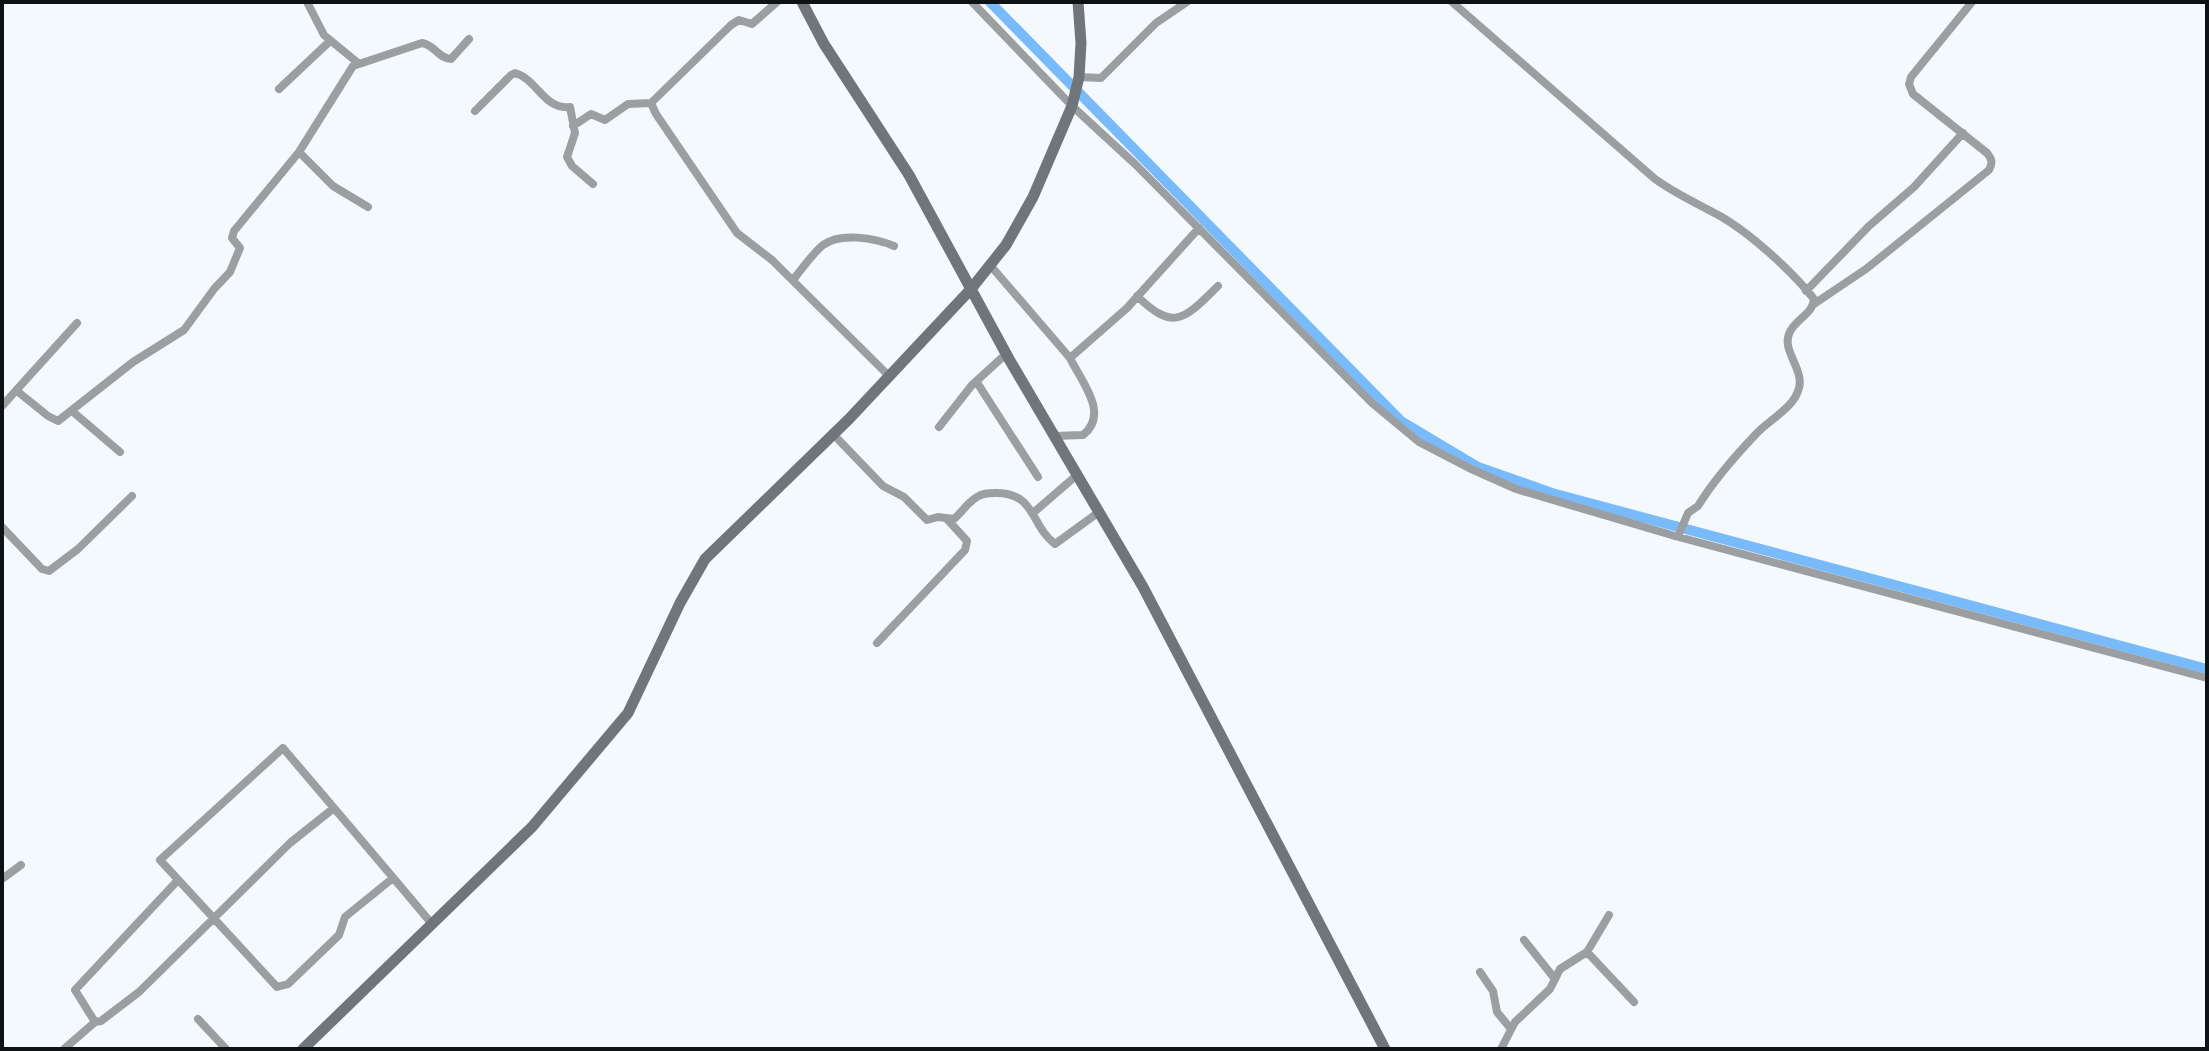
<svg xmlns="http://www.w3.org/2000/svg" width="2209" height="1051" viewBox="0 0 2209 1051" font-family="'Noto Serif',serif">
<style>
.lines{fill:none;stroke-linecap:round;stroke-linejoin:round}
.canal{stroke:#78bafa;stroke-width:10}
.street{stroke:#9b9fa2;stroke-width:8}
.secondary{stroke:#70757a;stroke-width:11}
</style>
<rect width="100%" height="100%" fill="#f4f9fe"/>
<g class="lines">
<path class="canal" d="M990,2L1401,421L1478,467L1552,493L2207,669"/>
<path class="street" d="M307,2L324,35L358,63
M777,2L752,24L739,20L731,25L651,103L656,114L737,233L772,260L889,376
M972,2L1072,106L1135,164L1372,403L1419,442L1469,468L1516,489L1675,536L2207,678
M1452,2L1655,179C1676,194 1698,204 1720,216C1750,233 1793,272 1814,299C1813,315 1794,319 1789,334C1782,351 1804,369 1799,388C1794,408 1770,419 1757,433C1736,455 1714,480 1698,506L1688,513L1679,534L1675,536
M1079,77L1101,78L1156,23L1187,2
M279,89L330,41
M475,111L511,75L515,73C537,79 544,110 570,107L575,133L567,157L572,166L593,184
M573,126L591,114L605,120L628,104L651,103
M299,152L333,186L368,207
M990,265L1070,358L1127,308L1199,228
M793,280C802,269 812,254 823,245C840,232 875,238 894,246
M1806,291L1869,226L1914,187L1963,133
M1137,296C1175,333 1185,318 1218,286
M1814,304L1866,269L1989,170C1993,163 1992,159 1987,153L1913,94L1909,84L1911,77L1972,2
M976,381L1038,477
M17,391L48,416L58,421L133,362L184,330L214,289L230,272L240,248L232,238L234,231L299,152L353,66L422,43C435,45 439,59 451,59L469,39
M2,406L77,323
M72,411L120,452
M939,427L972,385L1006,354
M833,434L883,486L904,497L927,520L938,517L954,519C962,512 968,502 977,497C983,493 989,493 996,493C1036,493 1030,525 1055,544L1099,512
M1054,436L1083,435C1110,414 1081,381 1070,358
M1033,513L1077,475
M2,527L42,569L49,571L78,549L132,496
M877,643L965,550L967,541L947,519
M393,878L345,917L339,935L288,984L277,987L160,860L283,748C333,807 383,865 432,924
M2,879L21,865
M1524,940L1555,979
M1587,952L1634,1002
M1480,972L1493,991L1497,1012L1511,1029
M198,1019L226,1049
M95,1022L75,990L178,880
M64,1049L95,1022L101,1021L139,992L290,843L334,808
M1501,1049L1515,1022L1550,989L1560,969L1587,952L1609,915"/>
<path class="secondary" d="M802,2L824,44L909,175L1009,359L1143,587L1385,1049
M303,1049L532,827L628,713L680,603L705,559L849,419L971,289L1006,245L1033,197L1072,106L1079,77L1081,43L1078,2"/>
</g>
<rect width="2209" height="1051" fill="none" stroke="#0f1214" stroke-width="8"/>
</svg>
